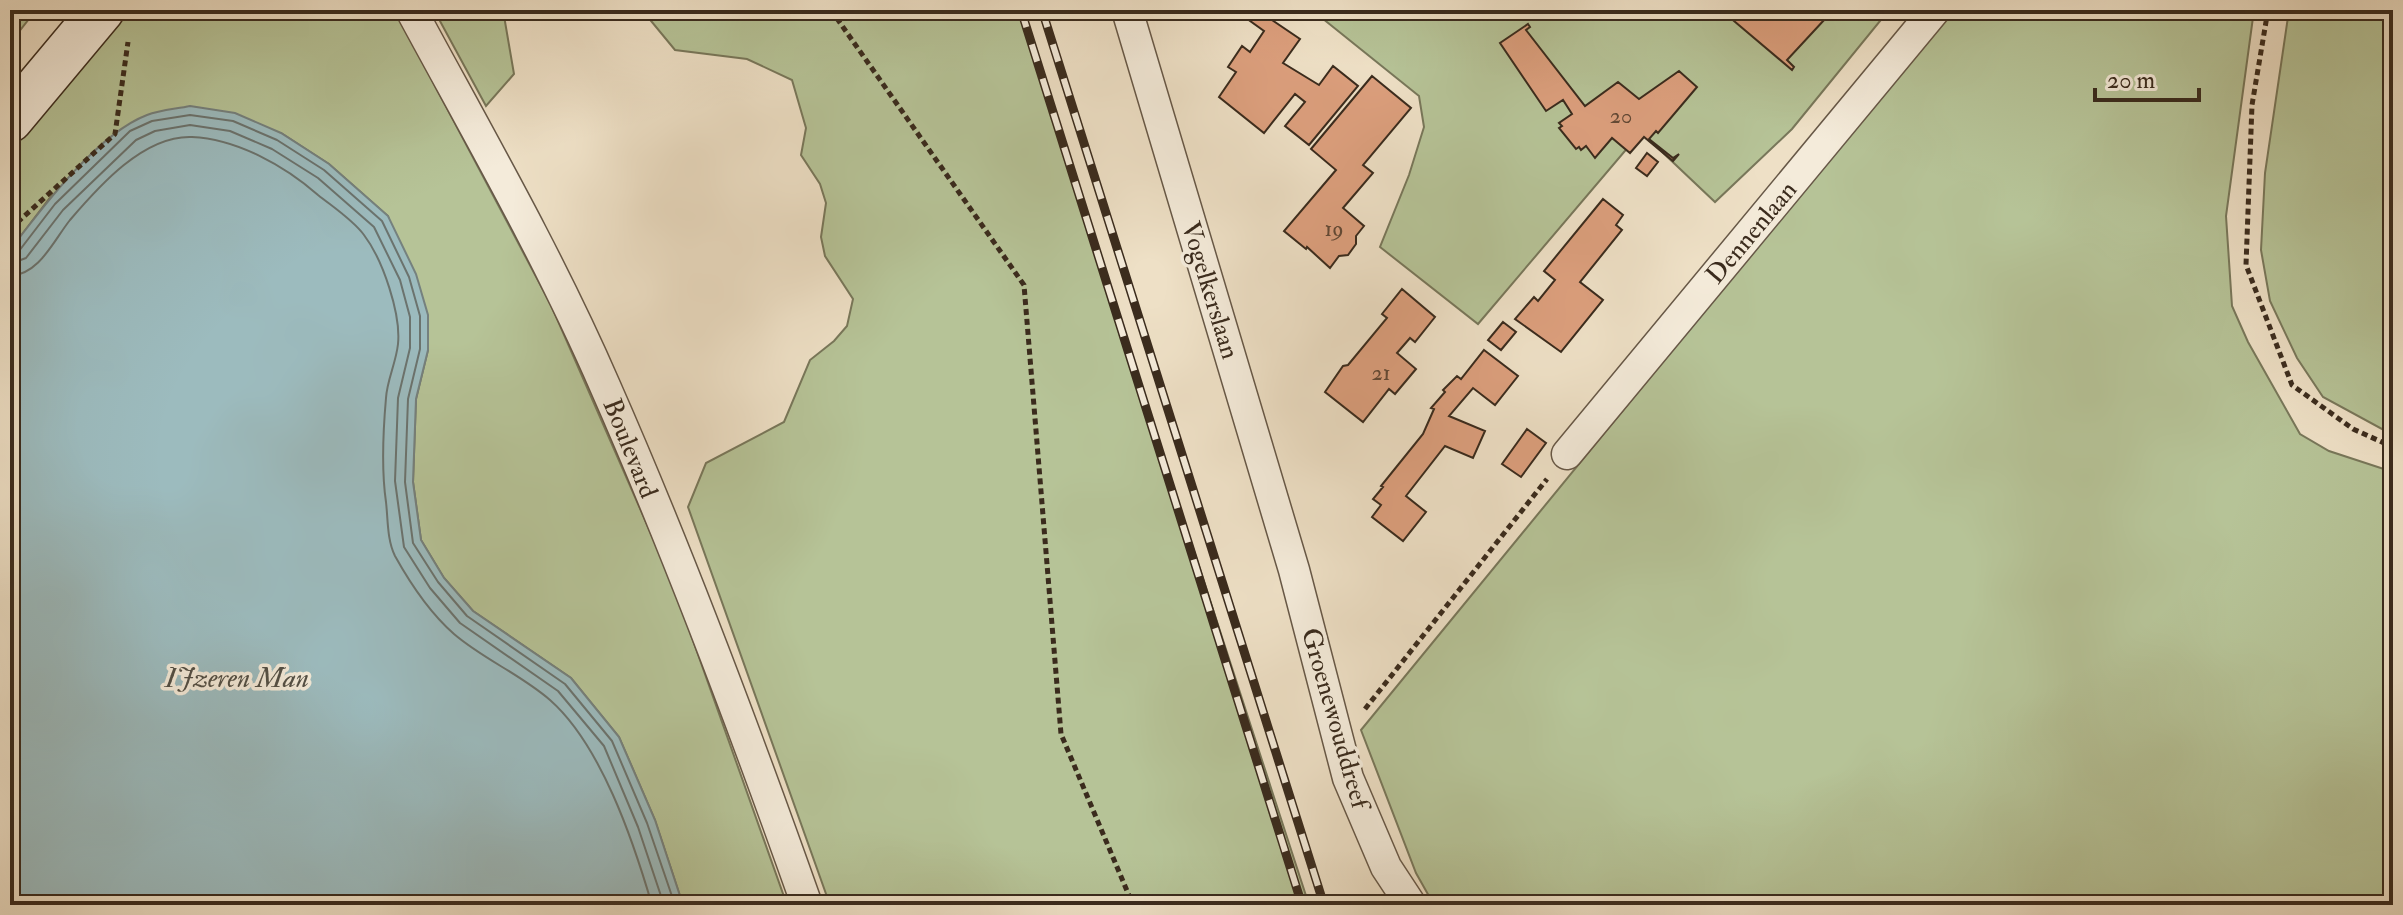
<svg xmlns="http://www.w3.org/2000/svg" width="2403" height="915" viewBox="0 0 2403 915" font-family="'IM FELL Double Pica',serif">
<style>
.green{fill:#b6c397;stroke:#78775a;stroke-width:2}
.water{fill:#9cbbbe;stroke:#75817e;stroke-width:2}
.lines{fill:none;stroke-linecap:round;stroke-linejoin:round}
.shore{stroke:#6b736e;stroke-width:2}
.building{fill:#dc9f7d;stroke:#3a2b1d;stroke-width:2}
.street-casing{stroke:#675847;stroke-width:33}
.secondary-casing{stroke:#3a2b1d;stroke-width:47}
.path{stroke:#3a2b1d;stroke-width:5;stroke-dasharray:6 4;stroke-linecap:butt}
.street{stroke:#f4ebda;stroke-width:30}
.secondary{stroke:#f4ebda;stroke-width:44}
.rail-casing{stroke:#3a2b1d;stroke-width:9}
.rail{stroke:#f4ebda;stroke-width:6;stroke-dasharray:18;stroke-linecap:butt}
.labels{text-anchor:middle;stroke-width:7;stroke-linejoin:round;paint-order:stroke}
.number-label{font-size:22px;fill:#624835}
.street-label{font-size:26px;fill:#3a2b1d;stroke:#f4ebda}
.water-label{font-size:28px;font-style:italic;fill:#524f45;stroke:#f4ebda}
</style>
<rect width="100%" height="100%" fill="#eee0c6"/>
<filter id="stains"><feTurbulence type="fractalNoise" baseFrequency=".0025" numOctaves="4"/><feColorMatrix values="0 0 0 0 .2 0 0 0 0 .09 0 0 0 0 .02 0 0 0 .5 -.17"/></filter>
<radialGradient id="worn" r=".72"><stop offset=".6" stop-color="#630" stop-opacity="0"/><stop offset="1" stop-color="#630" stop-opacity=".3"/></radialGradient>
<path class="green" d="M10,10H36L10,43Z
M121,10H395L551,305L673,584L787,905H683L655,820L619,737L571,678L473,611L444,578L421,540L413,482L416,399L428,350L388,216L329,164L281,133L95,152L49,199L10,250V143Z
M434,10H503L514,74L486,106Z
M642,10H1024L1120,323L1309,905H830L688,507L706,463L784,422L810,360L834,341L847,326L853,299L825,256L821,237L826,203L820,184L801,155L806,128L792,80L747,59L675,50Z
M1312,10H1889L1792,129L1715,202L1641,132L1478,324L1380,247L1409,175L1424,127L1419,96Z
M1951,10H2254L2226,216L2232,306L2248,342L2300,434L2329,451L2393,472V905H1434L1416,873L1361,730Z
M2289,10H2393V435L2323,397L2297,358L2270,301L2261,250L2265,173Z"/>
<path class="water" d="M190,106L235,113L281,133L329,164L388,216L416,274L428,315V350L416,399L413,482L421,540L444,578L473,611L571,678L619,737L655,820L683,905H10V250C42,208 97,134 147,115C160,110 176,109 190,106Z"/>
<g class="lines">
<path class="shore" d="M10,254L19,251L55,204L130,131L152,121L190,115L233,121L277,140L324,170L382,221L409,277L420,316V349L408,399L405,482L413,543L438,582L467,616L565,684L612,741L647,823L675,905
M10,264L26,258L63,210L136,140L155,131L190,125L230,131L272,149L318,178L374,227L400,280L410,317V348L398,398L395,481L404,547L430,588L460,623L558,691L604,746L638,827L664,905
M10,276C39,275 54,240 70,220C99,186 144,135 192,137C237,139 285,166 318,195C333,207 353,220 364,235C383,260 401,314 398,344C396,363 387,380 386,398C383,432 381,468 386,502C388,519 387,540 395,556C410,583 430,613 454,634C483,659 520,674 550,700C601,745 633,840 652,905"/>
</g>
<path class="building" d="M1252,10H1279L1272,20L1300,39L1283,63L1319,85L1333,66L1358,86L1309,145L1285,126L1305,102L1295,94L1264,133L1219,97L1236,72L1228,67L1242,46L1250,52L1264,31L1246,18Z
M1721,10H1815L1825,19L1787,60L1794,67L1792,70Z
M1528,24L1530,27L1526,30L1585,106L1618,82L1639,99L1679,71L1697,87L1658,133L1656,131L1649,139L1673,158L1679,154L1673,161L1644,137L1630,153L1612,138L1595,158L1586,146L1581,150L1579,147L1576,149L1559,128L1562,126L1559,123L1572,114L1563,100L1546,111L1500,43Z
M1372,76L1411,108L1363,165L1373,173L1343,208L1364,226L1356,236V244L1348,255L1339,256L1330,268L1307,247L1306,249L1284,231L1336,170L1311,149Z
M1647,153L1658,162L1647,176L1636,168Z
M1603,199L1623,215L1616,225L1622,230L1580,282L1603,300L1561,352L1515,319L1534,297L1538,301L1555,280L1544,271Z
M1402,289L1435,317L1415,342L1410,338L1397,353L1416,369L1395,394L1389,389L1363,422L1325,392L1343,366L1348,365L1387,318L1382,314Z
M1503,322L1516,332L1501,350L1488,340Z
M1484,350L1518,376L1495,405L1473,388L1449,416L1485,431L1473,458L1445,446L1406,496L1426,512L1403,541L1372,517L1381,505L1373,499L1383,487L1381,486L1423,434L1434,409L1431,408L1445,392L1443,390L1457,376L1461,379Z
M1527,429L1546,443L1521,477L1502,464Z"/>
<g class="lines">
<g class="street-casing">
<path id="street" d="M411,10C478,134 549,257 605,386C680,556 745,730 807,905
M1127,10L1294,570L1348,778L1386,867L1411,905
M1567,454L1935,10"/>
</g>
<g class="secondary-casing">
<path id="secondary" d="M10,120L102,10"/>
</g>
<path class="path" d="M831,10L1024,285L1061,734L1133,905
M2268,10L2252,105L2246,265L2292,385L2353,429L2393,447
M10,229L115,134L128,42
M1365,709L1547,479"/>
<use href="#street" class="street"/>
<use href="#secondary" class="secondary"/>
<g class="rail-casing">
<path id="rail" d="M1021,10L1302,905
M1042,10L1324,905"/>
</g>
<use href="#rail" class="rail"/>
</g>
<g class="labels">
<g class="number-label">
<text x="1621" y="123">20</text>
<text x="1334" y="236">19</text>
<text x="1381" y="380">21</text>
</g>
<g class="street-label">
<text transform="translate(1751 232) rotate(-50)" y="9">Dennenlaan</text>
<text transform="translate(1211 290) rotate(73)" y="9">Vogelkerslaan</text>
<text transform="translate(631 448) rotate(68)" y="9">Boulevard</text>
<text transform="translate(1336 718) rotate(74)" y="9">Groenewouddreef</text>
</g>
<g class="water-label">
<text x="237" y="687">IJzeren Man</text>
</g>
</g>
<rect width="2403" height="915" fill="none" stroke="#eee0c6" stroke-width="40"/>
<rect x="12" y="12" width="2379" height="891" fill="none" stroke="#3a2b1d" stroke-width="4"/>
<rect x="20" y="20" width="2363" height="875" fill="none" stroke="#3a2b1d" stroke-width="2"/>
<path d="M2095 88v12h104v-12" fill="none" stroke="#3a2b1d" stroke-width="4"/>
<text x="2107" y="88" font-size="24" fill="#3a2b1d" stroke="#f4ebda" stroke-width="6" paint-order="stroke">20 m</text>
<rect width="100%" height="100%" filter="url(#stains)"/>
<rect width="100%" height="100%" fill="url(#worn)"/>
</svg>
